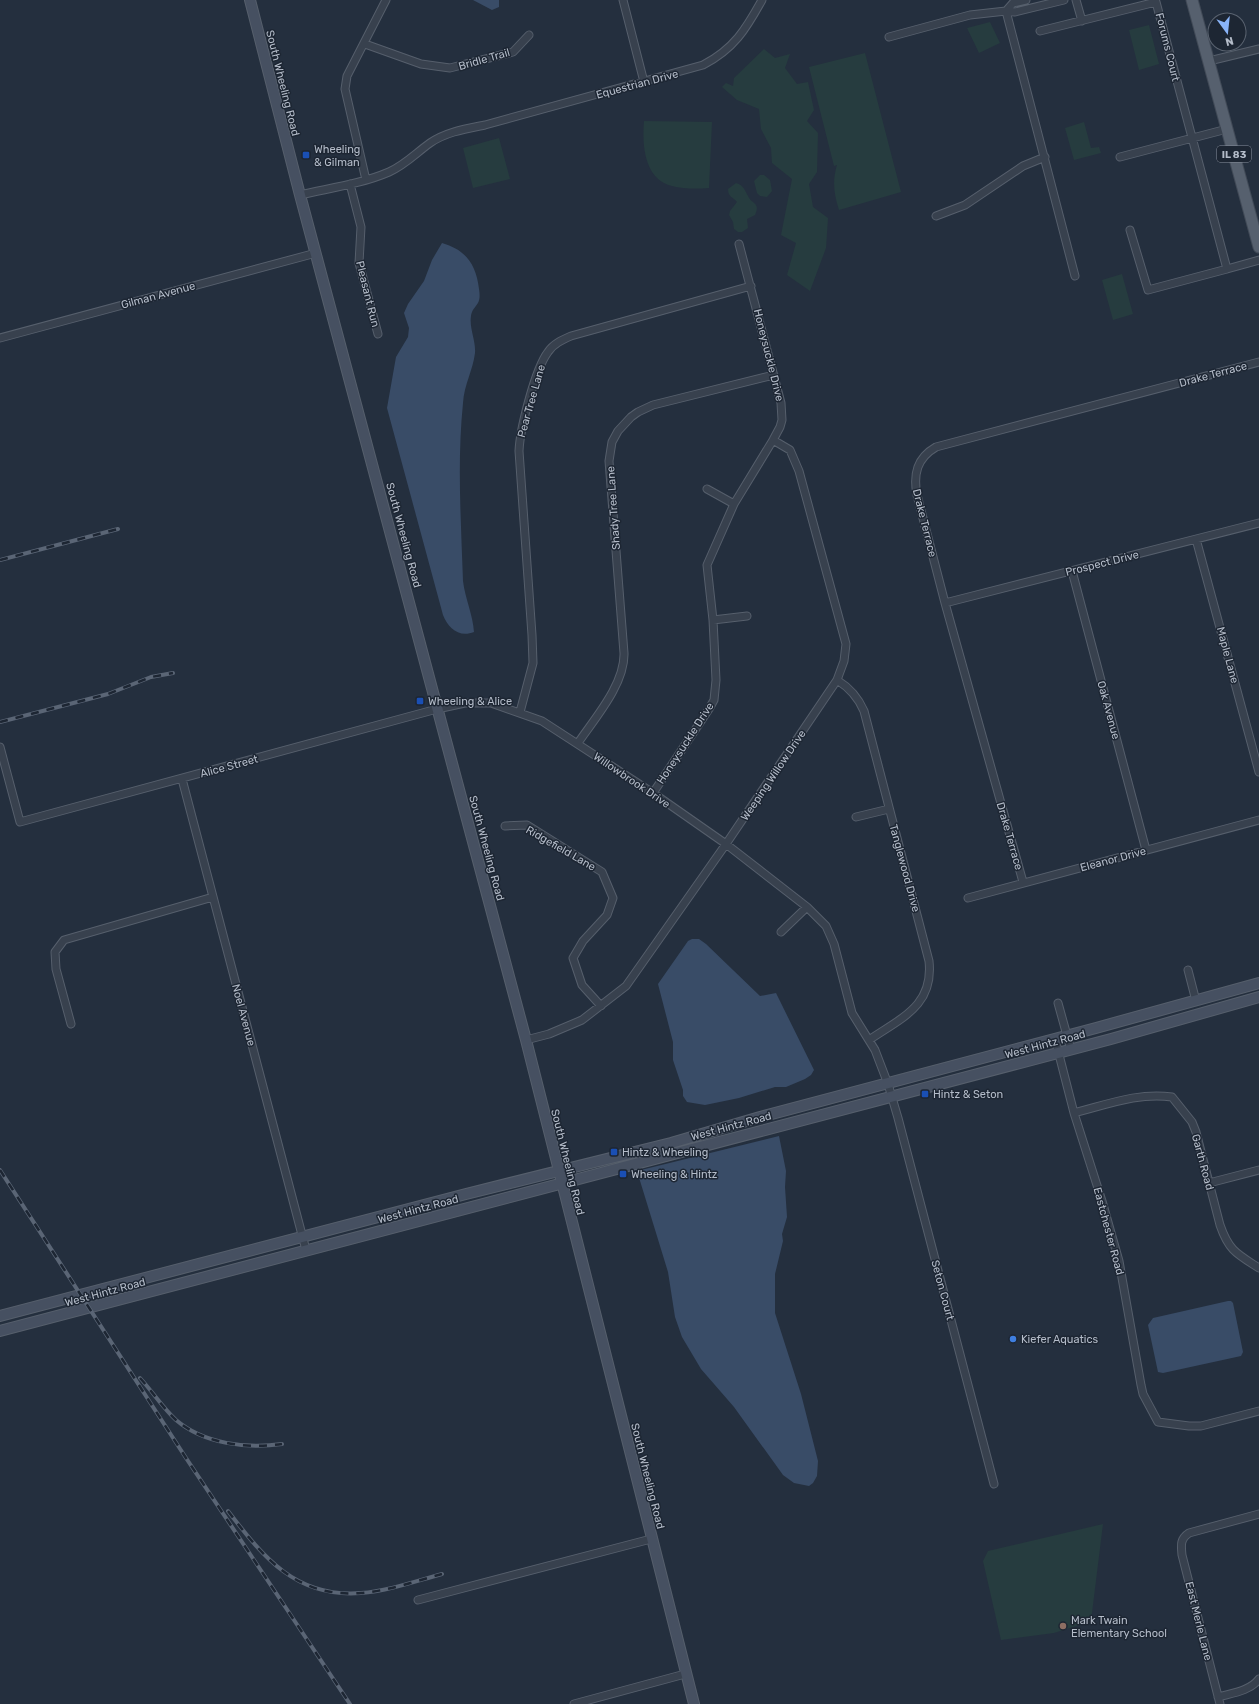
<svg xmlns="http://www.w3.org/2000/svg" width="1259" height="1704" viewBox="0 0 1259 1704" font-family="Rubik,sans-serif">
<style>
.green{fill:#263c3f}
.water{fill:#394c67}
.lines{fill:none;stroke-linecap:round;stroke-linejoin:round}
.street-casing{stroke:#565f6c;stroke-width:9}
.secondary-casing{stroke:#565f6c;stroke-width:12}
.primary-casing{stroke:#414a57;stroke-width:13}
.street{stroke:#38414e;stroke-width:7}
.secondary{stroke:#465061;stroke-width:10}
.primary{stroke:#56606e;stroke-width:11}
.rail-casing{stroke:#5a6575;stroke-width:4}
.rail{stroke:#1d2633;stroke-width:2.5;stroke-dasharray:8;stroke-linecap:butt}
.transit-dot{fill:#1a4fb4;stroke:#1d2633;stroke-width:1.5}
.shop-dot{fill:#3f7fe0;stroke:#1d2633;stroke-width:1.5}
.education-dot{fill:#8d6e63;stroke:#1d2633;stroke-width:1.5}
.labels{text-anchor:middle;stroke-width:3;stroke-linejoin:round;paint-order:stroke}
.shield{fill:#1d2633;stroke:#878f9c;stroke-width:1}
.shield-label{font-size:10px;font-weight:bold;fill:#b4bcc9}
.street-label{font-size:11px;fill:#b4bcc9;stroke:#1d2633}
.poi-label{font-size:11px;fill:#b4bcc9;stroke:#1d2633;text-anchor:start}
</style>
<rect width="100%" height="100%" fill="#242f3e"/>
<path class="green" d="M990,22L1000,43L979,53L967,28Z
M1149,25L1159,64L1139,70L1129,30Z
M764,49L775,58L790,54L785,68L797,84L808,82L814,110L807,121L818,133L817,172L809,184L813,207L828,218L826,248L810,291L787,275L796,243L781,235L792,179L772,163L771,148L761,129L759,109L737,100L722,87L726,83L733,86L734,78Z
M865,53L901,192L839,210C834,195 832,181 837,165L834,166L809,67Z
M644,121L712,122L709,188C696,189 684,189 672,186C644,179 642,145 644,121Z
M1084,122L1091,148L1099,147L1101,153L1074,160L1065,128Z
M499,138L510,179L473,188L463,148Z
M760,175H764L770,180L772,191L767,197L760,196L757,193L754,181Z
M736,183C744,185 745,191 748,196C751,204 761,202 755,215L747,219L748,228L742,232H738L734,229L733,222L729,215L730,211L737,202C733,197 728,197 728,189Z
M1122,274L1133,314L1113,320L1102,280Z
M1103,1524L1091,1621L1054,1633L1001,1640L983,1561L988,1551Z"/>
<path class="water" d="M473,0H499V7L492,10Z
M442,243C466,250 476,264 479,289C482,307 473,304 471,316C469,328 476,341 475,353C473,370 464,385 463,403C457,462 461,522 463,581C465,598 473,615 474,632C459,638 448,628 443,615L387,408L396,357L408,337L409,328L404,313L408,304L424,281L432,260Z
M692,939H699L706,944L760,996L776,993L814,1070L811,1075L805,1079L786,1087H775L739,1098L705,1105L687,1102L683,1096V1090L673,1060V1042L658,984L688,941Z
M779,1136L786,1171L785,1187L787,1217L782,1234L783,1241L775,1274V1313L801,1394L818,1461L817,1476L813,1483L809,1486L794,1483L783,1475L734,1407L701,1369L682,1337L675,1317L668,1272L637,1171Z
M1228,1301H1231L1233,1303L1243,1352L1241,1356L1163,1373L1158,1372L1148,1325L1153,1318Z"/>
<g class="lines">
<g class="street-casing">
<path id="street" d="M623,0L644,82
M1076,0L1082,21
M1006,11L1075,276
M1006,11L1013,3L1026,0
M1040,31L1156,2L1227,269L1148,290L1130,230
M889,37L970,15L1006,11L1015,12L1064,0
M365,44L421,64L450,68L513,52L529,35
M1209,61L1259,49
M1120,157L1227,129
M366,180L345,89L347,76L386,0
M350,184L361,227L359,263L378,334
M300,195C330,188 361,184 389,172C405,165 416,153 430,143C446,132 465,129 485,125L703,65C734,49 746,29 762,0
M936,216L965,205L1023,166L1045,157
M1227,269L1259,260
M0,338L316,253
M707,489L734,504
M1196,539L1259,772
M1072,571L1146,850
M945,603L1259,523
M713,620L747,616
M837,680C850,688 858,697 864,711L929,961C934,1006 901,1018 869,1040
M520,712L533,663L532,635L519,451C520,429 535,369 548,352C553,344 562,340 571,336L751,286
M578,743C595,718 625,684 624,653L609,461L612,442L618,431L631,417L638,412L653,405L774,375
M0,747L20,822L437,709L465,703H491L542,721L653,793L726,844L807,907L826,926L834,944L852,1013L875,1050L888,1084L898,1118L994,1484
M182,779L306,1250
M653,793L709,709L714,700L716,680L713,620L707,565L734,504L773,440L780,427L782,420L781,403L739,244
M856,817L889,809
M505,826L527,825L602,872L613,898L607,915L583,941L573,958L582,985L601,1006
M1023,882L945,603L917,495C913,474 917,458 936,447L1259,362
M968,898L1259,820
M781,932L807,907
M1188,970L1196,1001
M1058,1003L1071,1050
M71,1024L56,969L55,952L64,940L213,897
M1055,1039L1074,1113L1102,1201L1119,1261L1141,1385L1143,1394L1158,1422L1189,1426H1201L1259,1411
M526,1040L549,1034L582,1020L626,986L726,844L837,680L844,661L846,644L799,471L790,450L773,440
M1074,1113C1106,1105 1138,1092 1172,1097L1192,1122L1196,1132L1220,1225C1229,1251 1237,1254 1259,1268
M1209,1183L1259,1170
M418,1600L651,1539
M1218,1697C1232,1693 1250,1691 1259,1679
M574,1704L685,1674
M1220,1704L1182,1555C1181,1545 1180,1539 1189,1533L1259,1514"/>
</g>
<g class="secondary-casing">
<path id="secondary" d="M250,0L300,195L526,1040L694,1704
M0,1316L466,1194L671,1143L760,1117L1096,1028L1259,983
M0,1331L1111,1039L1259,997"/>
</g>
<g class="primary-casing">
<path id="primary" d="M1192,0L1259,247"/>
</g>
<use href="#street" class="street"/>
<use href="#secondary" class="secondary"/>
<use href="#primary" class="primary"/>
<g class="rail-casing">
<path id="rail" d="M0,560L118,529
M0,722L108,694L151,677L173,673
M0,1170L186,1458L350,1704
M140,1378C152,1391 163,1408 176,1420C204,1444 247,1449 282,1444
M228,1511C264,1558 296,1598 361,1593C388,1591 416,1581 442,1574"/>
</g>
<use href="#rail" class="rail"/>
</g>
<g class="transit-dot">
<rect x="302" y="151" width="8" height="8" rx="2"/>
<rect x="416" y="697" width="8" height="8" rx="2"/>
<rect x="921" y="1090" width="8" height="8" rx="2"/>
<rect x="610" y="1148" width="8" height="8" rx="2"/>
<rect x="619" y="1170" width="8" height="8" rx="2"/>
</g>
<circle class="shop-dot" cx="1013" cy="1339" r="4"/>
<circle class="education-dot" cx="1063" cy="1626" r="4"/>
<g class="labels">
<rect class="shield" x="1217" y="146" width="34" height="16" rx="3"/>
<g class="shield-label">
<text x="1234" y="158">IL 83</text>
</g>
<g class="street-label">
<text transform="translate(1168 47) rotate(76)" y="4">Forums Court</text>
<text transform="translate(484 59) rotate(-16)" y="4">Bridle Trail</text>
<text transform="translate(283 83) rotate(76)" y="4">South Wheeling Road</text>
<text transform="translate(637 84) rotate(-15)" y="4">Equestrian Drive</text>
<text transform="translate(368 294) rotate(76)" y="4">Pleasant Run</text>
<text transform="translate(158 295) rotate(-15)" y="4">Gilman Avenue</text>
<text transform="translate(769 355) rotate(76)" y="4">Honeysuckle Drive</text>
<text transform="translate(1213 374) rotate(-15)" y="4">Drake Terrace</text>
<text transform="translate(531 401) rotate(-74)" y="4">Pear Tree Lane</text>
<text transform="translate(613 508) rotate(-94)" y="4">Shady Tree Lane</text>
<text transform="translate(925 523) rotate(76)" y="4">Drake Terrace</text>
<text transform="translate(404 535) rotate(75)" y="4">South Wheeling Road</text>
<text transform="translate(1102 563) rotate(-14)" y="4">Prospect Drive</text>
<text transform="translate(1228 655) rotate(75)" y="4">Maple Lane</text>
<text transform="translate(1109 710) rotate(75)" y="4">Oak Avenue</text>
<text transform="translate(685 743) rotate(-57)" y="4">Honeysuckle Drive</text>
<text transform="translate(229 766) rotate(-15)" y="4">Alice Street</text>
<text transform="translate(773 775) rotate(-56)" y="4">Weeping Willow Drive</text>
<text transform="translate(632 780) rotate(34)" y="4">Willowbrook Drive</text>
<text transform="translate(1010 836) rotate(74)" y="4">Drake Terrace</text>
<text transform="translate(487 848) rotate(75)" y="4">South Wheeling Road</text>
<text transform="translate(561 848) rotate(30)" y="4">Ridgefield Lane</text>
<text transform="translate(1113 859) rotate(-15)" y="4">Eleanor Drive</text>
<text transform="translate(905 868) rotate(75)" y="4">Tanglewood Drive</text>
<text transform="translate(244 1015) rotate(75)" y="4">Noel Avenue</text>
<text transform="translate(1045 1044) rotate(-15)" y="4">West Hintz Road</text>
<text transform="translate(731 1126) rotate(-15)" y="4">West Hintz Road</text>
<text transform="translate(568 1162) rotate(76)" y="4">South Wheeling Road</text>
<text transform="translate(1203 1162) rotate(75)" y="4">Garth Road</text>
<text transform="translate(418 1209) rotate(-15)" y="4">West Hintz Road</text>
<text transform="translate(1109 1231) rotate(75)" y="4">Eastchester Road</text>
<text transform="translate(943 1290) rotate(75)" y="4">Seton Court</text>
<text transform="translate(105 1292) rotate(-15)" y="4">West Hintz Road</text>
<text transform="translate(648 1476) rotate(76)" y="4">South Wheeling Road</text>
<text transform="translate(1199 1621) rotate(76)" y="4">East Merle Lane</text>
</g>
<g class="poi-label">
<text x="314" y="153">Wheeling<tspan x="314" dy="13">&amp; Gilman</tspan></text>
<text x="428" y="705">Wheeling &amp; Alice</text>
<text x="933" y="1098">Hintz &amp; Seton</text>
<text x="622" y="1156">Hintz &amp; Wheeling</text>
<text x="631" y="1178">Wheeling &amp; Hintz</text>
<text x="1021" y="1343">Kiefer Aquatics</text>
<text x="1071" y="1624">Mark Twain<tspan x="1071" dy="13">Elementary School</tspan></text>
</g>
</g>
<g transform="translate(1227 32) rotate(165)"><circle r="19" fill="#1d2633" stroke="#59626f"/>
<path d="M0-3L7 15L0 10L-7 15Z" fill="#8ab4f8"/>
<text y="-6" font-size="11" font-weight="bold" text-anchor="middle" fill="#b4bcc9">N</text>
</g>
</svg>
